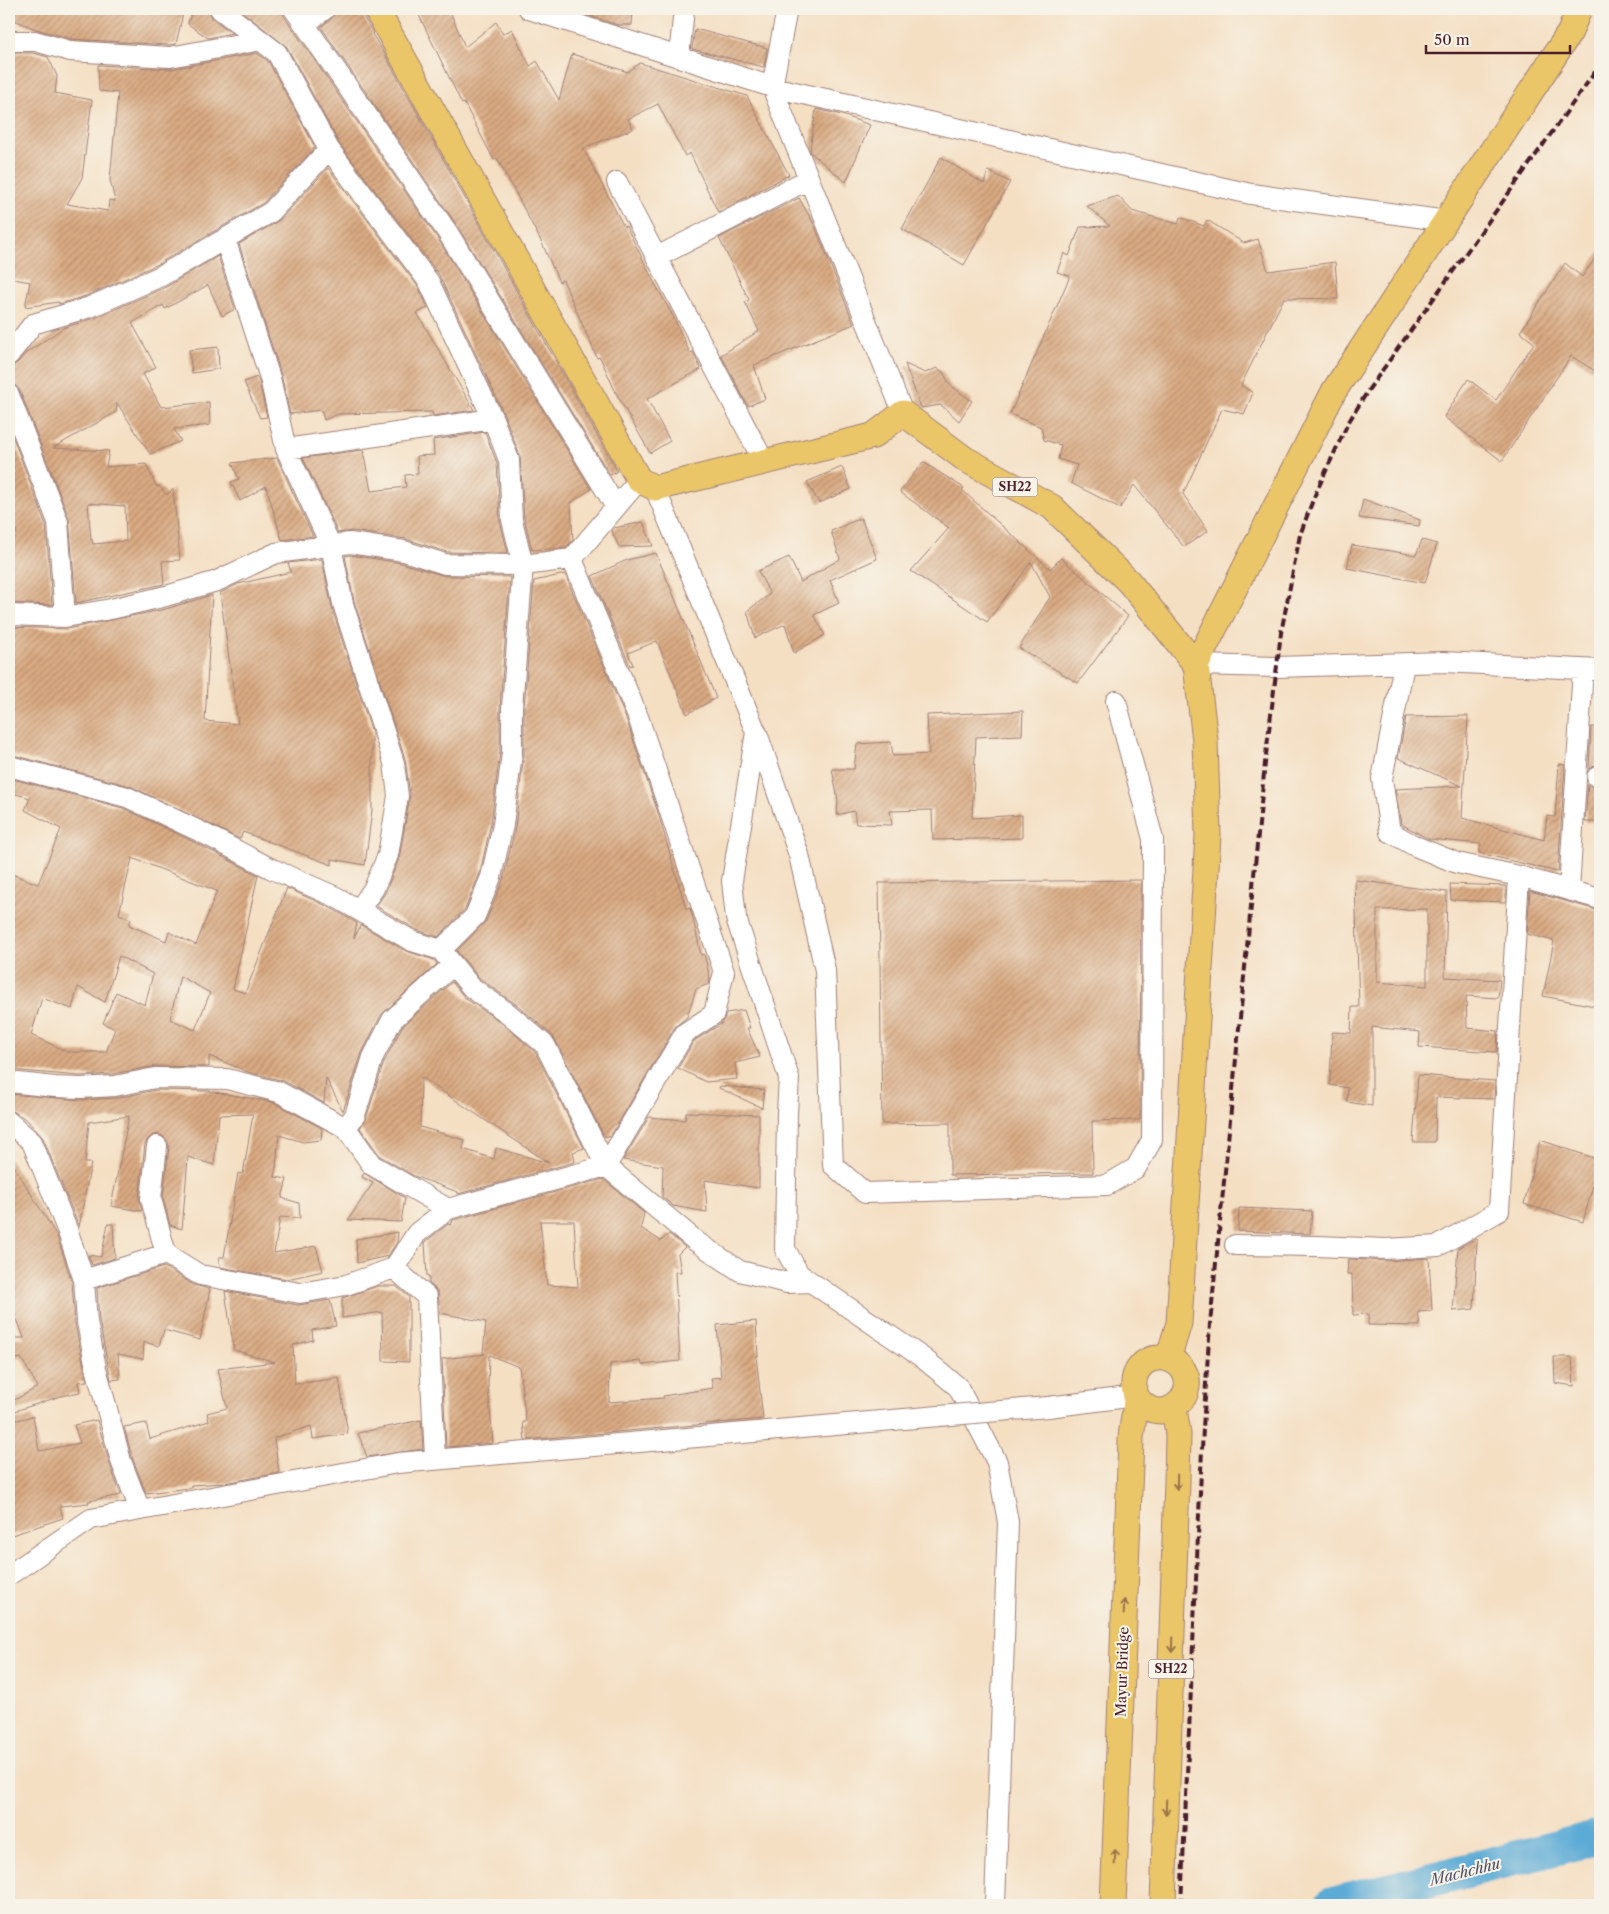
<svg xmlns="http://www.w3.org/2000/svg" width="1609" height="1914" viewBox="0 0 1609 1914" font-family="'Libre Caslon Text',serif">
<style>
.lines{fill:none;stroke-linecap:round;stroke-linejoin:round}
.river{stroke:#5cabd6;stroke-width:35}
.building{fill:url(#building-hatch);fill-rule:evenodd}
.minor-casing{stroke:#9f7f77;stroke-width:22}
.major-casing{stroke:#9f7f77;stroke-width:27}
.minor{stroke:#fff;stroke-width:20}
.major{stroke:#eac669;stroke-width:25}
.rail{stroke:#4a1f2b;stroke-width:4;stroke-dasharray:8 4;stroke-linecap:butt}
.minor-bridge-casing{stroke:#9f7f77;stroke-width:22;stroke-linecap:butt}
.minor-bridge{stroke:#fff;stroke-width:20}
.oneway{stroke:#9a724a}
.labels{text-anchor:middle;stroke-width:4;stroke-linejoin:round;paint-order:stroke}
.shield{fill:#f7f3e8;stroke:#7e5f64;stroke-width:1}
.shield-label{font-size:12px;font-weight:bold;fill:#4a1f2b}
.street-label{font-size:14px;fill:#4a1f2b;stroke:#f7f3e8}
.water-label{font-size:15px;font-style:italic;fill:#505067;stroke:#f7f3e8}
</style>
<defs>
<pattern id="building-hatch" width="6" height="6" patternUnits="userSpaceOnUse" patternTransform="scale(1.25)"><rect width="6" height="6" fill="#daab83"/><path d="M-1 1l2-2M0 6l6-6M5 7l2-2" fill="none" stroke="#b38b6b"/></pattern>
</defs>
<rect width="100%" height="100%" fill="#f7f3e8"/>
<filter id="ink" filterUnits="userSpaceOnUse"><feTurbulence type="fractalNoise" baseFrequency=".02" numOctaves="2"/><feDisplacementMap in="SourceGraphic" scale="10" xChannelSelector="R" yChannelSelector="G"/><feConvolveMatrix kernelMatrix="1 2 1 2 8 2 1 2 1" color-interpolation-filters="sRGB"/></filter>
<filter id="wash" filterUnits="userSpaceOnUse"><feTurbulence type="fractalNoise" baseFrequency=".0096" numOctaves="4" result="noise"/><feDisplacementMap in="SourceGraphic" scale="20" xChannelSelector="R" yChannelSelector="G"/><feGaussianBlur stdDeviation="1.12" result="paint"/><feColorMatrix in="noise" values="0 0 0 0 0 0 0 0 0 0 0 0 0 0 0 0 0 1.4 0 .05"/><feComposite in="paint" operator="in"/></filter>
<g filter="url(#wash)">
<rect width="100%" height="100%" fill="#f4dfc3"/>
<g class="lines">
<path class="river" d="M1331,1905L1595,1838H1600"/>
</g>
<g id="blocks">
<path class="building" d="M9,9H184L176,44L169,45L72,39L36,29L9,18Z
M192,9H208L212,18L232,33L208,38L188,24Z
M239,9H282L284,16L438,239L591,489L571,503L573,540L566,548L532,550L524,518L520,456L504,414L439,275L339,143L287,47Z
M337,9H362L363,16L373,33L372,34L384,53L617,471L610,475L458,227L321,27L332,18Z
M416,9H449L465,47L496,22L503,34L512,29L530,66L537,61L559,100L572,54L628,72L640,63L747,96L789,175L718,212L690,153L685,156L658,104L628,119L633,129L583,148L624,227L626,226L654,282L674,318L690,353L693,352L701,369L647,399L670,441L650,453L617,395L600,357L597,358L563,280L559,282L542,243L497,158L494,160L464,103L462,104Z
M567,9H633L632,25H618Z
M695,29L767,48L764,67L692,49Z
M9,53H33L48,57L57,76L55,93L92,100L82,178L67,204L108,211L109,200L115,201L110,180L118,93L99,91L98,65L172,69L257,53L268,61L315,147L263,203L156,265L86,296L59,304V302L25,307L30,282L9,278Z
M816,109L842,115L870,125L846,182L811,153L810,150Z
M941,157L984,184L988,171L1010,182L964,265L902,229Z
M328,168L419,288L428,308L417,313L474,410L433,416L432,412L338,414L324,420L321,410L290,414L281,374L239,244L280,220Z
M1118,196L1132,211L1178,224L1180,217L1204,226L1207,220L1244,243L1258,239L1268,271L1335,262L1338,299L1284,298L1241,385L1253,393L1244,414L1222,409L1183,494L1208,531L1184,547L1134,485L1120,508L1071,483L1077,465L1058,459L1061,445L1044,440L1041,427L1010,414L1070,276L1057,272L1064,253L1069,256L1080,227L1110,226L1087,206Z
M799,198L814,224L854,324L754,365L765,399L748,406L721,355L759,331L745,302L749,300L719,238Z
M1600,251V374L1571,356L1502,461L1444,417L1468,379L1496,400L1534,343L1520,332L1565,263L1582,277Z
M218,256L235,309L222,316L208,285L165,309L163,305L132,323L156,367L143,374L161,407L209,402L210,425L174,429L181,441L150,454L117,403L116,412L53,448L109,451L106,467L146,464L156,486H159L167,495L173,489L180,560L162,561L164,584L76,603L69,518L20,391L16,386L9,383V375L12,366L18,362L26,353L63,328L95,318L166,287ZM88,503L125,506L126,541L93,544L92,539L91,540Z
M218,347L219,369L192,373L189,350Z
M905,364L925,373L937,368L943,372L950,385L972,401L959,421L941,405L921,408Z
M257,377L259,381L267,417L260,418L244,382Z
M9,427L46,525L52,605L9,603V536L17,534L9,498Z
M485,432L497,463L500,521L508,553L447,552L406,539L352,531L338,533L303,458L363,450L371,491L406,487L405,475L418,474L417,456L434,455L433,440Z
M277,458L313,536L282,540L266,486L240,501L231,482L239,479L232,463Z
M923,462L964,488L962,490L1050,569L1061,558L1128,616L1078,683L1019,648L1050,597L1031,562L987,622L911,571L949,528L900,492Z
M842,467L851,489L819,503L807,482Z
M1363,499L1420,520L1419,526L1359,518Z
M861,518L877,559L830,580L839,603L814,615L825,635L794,653L785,624L755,638L747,611L770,594L758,571L789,557L801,582L840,559L831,531Z
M643,522L653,546L619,547L612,531L614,528Z
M1422,540L1437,544L1425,583L1347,568L1352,545L1416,555Z
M656,553L716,698L687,714L657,641L628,653L633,665L630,666L592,576L627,560Z
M350,555L401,563L445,576L510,577L500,707V752L491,823L480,873L465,909L438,937L417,930L376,906L385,893L399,859L410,795L405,759L354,601L345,556Z
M322,559L332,608L372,733V810L365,865L332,859V865L243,832L240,839L130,786L9,754V627L67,629L166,609L212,595L205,721L238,724L220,593L238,584L291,572L288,563Z
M565,574L627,721L658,813L686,909L690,908L693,918L701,955L704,954L710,978L709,984L696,989L687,1017L675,1027L610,1137L604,1136L553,1036L517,1005L480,979L457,951L486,921L503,880L515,828L524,754V708L534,581Z
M1023,711L1022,735L976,737L972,818L1022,815V838L933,840L932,810L890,811L892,825L856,824L854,811L837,815L838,800L832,769H854L857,744L891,742L893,756L929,754L927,715Z
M1468,716L1462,818L1544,840L1547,816L1555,817L1559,764L1565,765L1558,872L1479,853L1481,844L1429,839L1401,824L1395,789L1462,786L1398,758L1406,717Z
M1591,727H1600V765L1592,767L1589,769Z
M9,778L123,808L194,842L258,875L233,989L245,993L287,888L331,908L357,923L354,938L361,925L406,951L434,960L437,964L381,1015L362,1053L343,1111L326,1078L324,1103L284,1081L248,1072L209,1056V1067L155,1066L113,1074L80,1076L9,1070V873L38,884L61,829L25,810L30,798L9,792ZM132,858L217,891L196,945L169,932L166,941L129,925L131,919L119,914ZM119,956L153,974L145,1005L116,992L103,1023L115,1029L106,1052H68L31,1035L42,998L72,1009L78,987L105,1002ZM180,976L210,993L195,1030L170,1019Z
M1588,784L1592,787L1600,789L1597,822H1585Z
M1141,880L1140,1120L1092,1121L1093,1173L950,1175V1123L882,1124L879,883Z
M1355,880L1447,892L1445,977L1500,980L1498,998L1466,996L1467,1028L1498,1031L1497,1052L1419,1047L1420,1032L1372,1027V1106L1347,1102L1348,1088L1330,1085L1332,1032L1351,1033L1352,1007H1359ZM1427,909V986L1377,982V910Z
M1450,884L1506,886V902L1451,900Z
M1530,891L1600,911V1007L1543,996L1554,941L1527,934Z
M452,982L465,998L502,1023L535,1052L584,1148L573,1152L575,1162L458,1194V1192L414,1176L380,1156L360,1128L366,1119L384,1062L402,1027ZM421,1077L464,1106L549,1163L496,1148L494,1159L463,1149L465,1140L420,1127Z
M744,1010L750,1028H747L760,1057L735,1063L737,1079L706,1082L678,1068L694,1041L721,1024L727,1013Z
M1418,1075L1495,1081L1494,1099L1436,1097L1435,1142H1413Z
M720,1086L764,1090L762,1108L719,1088Z
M156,1090L209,1091L272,1102L322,1128L321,1140L303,1142L279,1135L275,1177L287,1179L282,1198L299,1203L300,1218L280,1217L274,1253L316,1246L323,1271L287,1279L220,1267L219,1257H224L238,1173L243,1174L253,1114L219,1115L214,1165L188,1157L182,1229L170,1225L163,1198L169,1147L168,1142L164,1137L159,1134L153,1135L148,1139L145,1144L139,1198L142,1211L111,1206L129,1116L89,1122L85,1163H91L79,1227L43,1138L27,1120L16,1113L9,1110V1094L81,1100L117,1098Z
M686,1112L759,1115V1188L705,1180L707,1212L673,1206L662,1197L663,1166L623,1160L649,1117L685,1120Z
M1540,1140L1600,1160L1583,1222L1524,1204Z
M9,1158L57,1236L72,1282L75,1324L87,1381L78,1382L80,1392L61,1396L9,1413V1403L38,1387L21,1358L9,1360V1338H24L9,1298Z
M364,1173L405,1198L401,1222L348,1220L373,1183L362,1177Z
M603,1179L644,1213L641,1228L661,1241L669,1234L685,1247L678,1254L681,1272H675L680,1361L642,1365L641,1361L610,1364L609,1402L664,1398L663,1396L713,1388L711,1378L721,1377L717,1325L756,1321L758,1356H756L763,1419L525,1440L523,1422H526L519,1367L489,1355L488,1387L493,1443L446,1447L442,1359L485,1354L483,1353L486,1322L440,1313L438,1292L429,1283V1276H427L425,1242L448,1224L451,1225L453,1220ZM540,1221H574L578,1287L547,1285Z
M1239,1208L1312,1211L1310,1234L1238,1231Z
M108,1224H113L115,1258L92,1265L88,1255L101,1257Z
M398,1232L397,1242L388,1256L357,1263L356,1239Z
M1474,1239H1477L1474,1309L1453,1311L1458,1248Z
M1429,1258L1432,1311L1418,1312L1420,1326L1368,1325V1314L1353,1315L1352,1274H1347L1348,1259L1386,1261Z
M164,1267L194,1285L210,1289L200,1340L164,1330L159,1346L144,1342L143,1359L118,1354L120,1379L111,1380L99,1320L97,1288Z
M378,1286H396L409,1297V1362L383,1361L382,1312L342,1318V1298Z
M225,1291L298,1305L330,1300L336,1326L312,1330L313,1340L293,1345L295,1384L339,1378L348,1434L313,1439L311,1426L274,1438L279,1473L225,1483L191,1485V1488L146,1493L132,1457L124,1427L146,1423L150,1439L209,1421L207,1413L227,1408L218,1369L275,1362L234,1350Z
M1554,1357H1572L1574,1386L1555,1383Z
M33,1416L39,1451L80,1443L74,1425L97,1420L110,1465L121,1495L88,1501L89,1503L60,1506L63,1518L9,1536V1422Z
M421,1420L423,1449L367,1457L358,1433Z"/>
</g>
</g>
<g filter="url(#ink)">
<use href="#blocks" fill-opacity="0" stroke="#9f7f77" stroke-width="1"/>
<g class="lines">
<g class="minor-casing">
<path id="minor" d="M294,9L448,233L616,507
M529,9L772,87L1251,194L1447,221
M787,9L772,87L903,413
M305,24L325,9
M9,41H35L70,51L170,57L261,40
M679,57L684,9
M617,182L764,462
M225,239L270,378L286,449L331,546L343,604L394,763L398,796L388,855L374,888L359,910
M657,257L809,179
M9,355L33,324L90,307L161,276L271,212L329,149
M9,395L58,522L65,617
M286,449L493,419
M655,488L756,732L732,881L736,918L789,1078L787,1113L785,1249L799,1274L923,1358L958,1387L997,1462L1008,1522L995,1905
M9,615L65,617L111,609L166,596L217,581L276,553L350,543L404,551L445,564L523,565L572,559L639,480
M1404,664L1382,779L1390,832L1415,846L1457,863L1519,876L1600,899
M1196,665L1277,667L1444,662L1600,670
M757,733L799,855L825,970L833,1165L865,1193L1107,1185L1136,1168L1152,1140L1153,839L1116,701
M9,766L127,797L199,831L270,868L336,897L412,941L441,950L475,916L491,877L503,825L512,753V708L523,565L512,520L509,460L493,419L429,282L329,149L277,53L220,9
M1597,777H1600
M1569,890L1583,669
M441,950L472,988L509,1014L545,1045L606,1166L697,1242L740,1271L787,1283L811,1282
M9,1082L55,1087L80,1088L115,1086L155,1078L227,1079L279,1092L346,1128L372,1165L448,1209
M9,1122L32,1142L68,1232L84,1280L87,1322L96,1368L121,1461L140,1510
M346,1128L355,1115L373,1057L392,1020L453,965
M157,1146L151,1199L166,1254L200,1275L300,1293L346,1285L394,1268L417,1233L448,1209L606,1166L685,1033L714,1014L724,972L638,717L572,559
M1235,1245L1318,1246L1385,1249L1438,1246L1499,1211L1519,876
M394,1268L427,1297L435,1459
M84,1280L166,1254
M1048,1407L1136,1396
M9,1575L91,1519L398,1463L939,1416"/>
</g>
<g class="major-casing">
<path id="major" d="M376,9L639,480L655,488L873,436L903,413L965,459L1052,507L1129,582L1196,665L1205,740L1208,835L1179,1323L1168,1359
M1196,665L1334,391L1570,32L1579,9
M1113,1905L1131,1439C1132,1425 1136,1411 1136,1397C1136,1393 1134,1390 1134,1386C1133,1371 1144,1358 1159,1358C1167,1357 1174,1361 1180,1366C1205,1393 1160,1433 1136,1396
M1163,1905L1177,1481L1178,1434L1174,1408"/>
</g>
<use href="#minor" class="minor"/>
<use href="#major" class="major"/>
<path class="rail" d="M1181,1905L1203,1428L1210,1324L1265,763L1281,633L1300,535L1314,497L1348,423L1369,389L1600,65"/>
<g class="minor-bridge-casing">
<path id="minor-bridge" d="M939,1416L1048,1407"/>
</g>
<use href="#minor-bridge" class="minor-bridge"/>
</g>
<defs><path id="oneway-shaft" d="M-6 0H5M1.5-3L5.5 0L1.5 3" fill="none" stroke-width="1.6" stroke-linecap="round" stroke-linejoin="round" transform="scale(1.25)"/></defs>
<g class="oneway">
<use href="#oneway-shaft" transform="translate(1177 1482) rotate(91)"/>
<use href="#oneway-shaft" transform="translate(1124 1607) rotate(-88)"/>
<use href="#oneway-shaft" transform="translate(1172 1645) rotate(92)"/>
<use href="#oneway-shaft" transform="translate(1166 1807) rotate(92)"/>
<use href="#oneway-shaft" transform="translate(1115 1857) rotate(-88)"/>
</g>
</g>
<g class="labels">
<g class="shield">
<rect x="992.5" y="477.5" width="45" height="19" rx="4"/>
<rect x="1148.5" y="1659.5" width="45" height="19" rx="4"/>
</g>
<g class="shield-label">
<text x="1015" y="491">SH22</text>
<text x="1171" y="1673">SH22</text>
</g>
<g class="street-label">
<text transform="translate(1122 1672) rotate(-88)" y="5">Mayur Bridge</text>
</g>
<g class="water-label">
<text transform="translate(1465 1872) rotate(-14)" y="5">Machchhu</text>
</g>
</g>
<rect width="1609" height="1914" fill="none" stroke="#f7f3e8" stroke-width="30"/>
<path d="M1426 45v8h144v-8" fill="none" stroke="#4a1f2b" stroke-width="2.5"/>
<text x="1434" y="45" font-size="15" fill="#4a1f2b" stroke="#f7f3e8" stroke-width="4" paint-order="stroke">50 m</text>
</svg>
